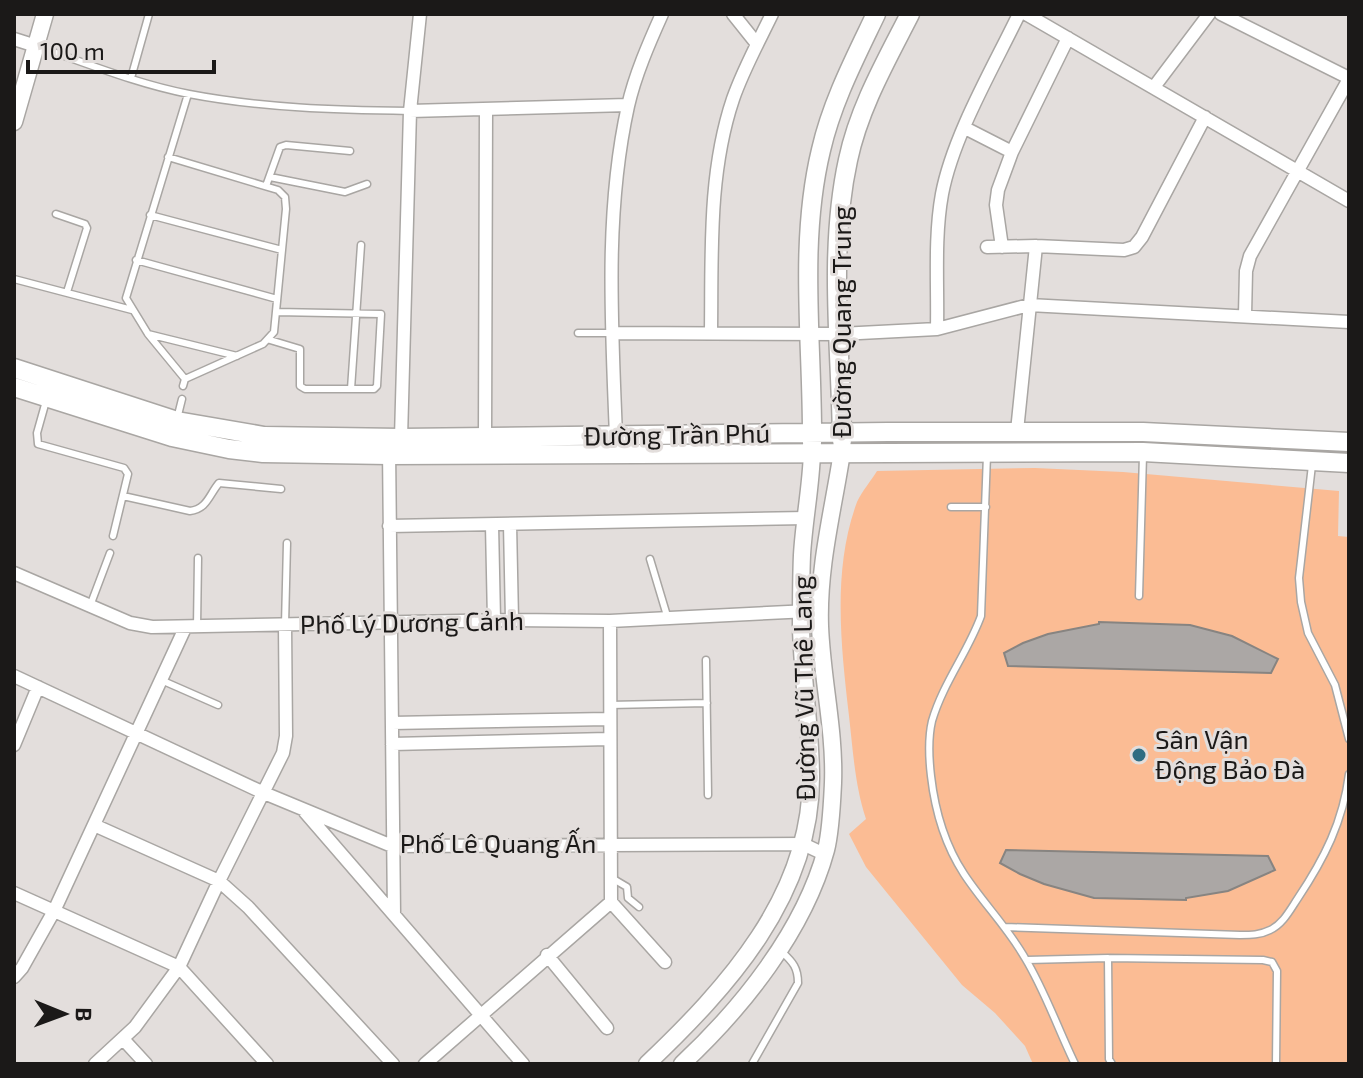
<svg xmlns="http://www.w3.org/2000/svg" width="1363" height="1078" viewBox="0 0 1363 1078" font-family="'Exo 2',sans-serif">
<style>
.green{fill:#fbbc94}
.building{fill:#aba7a5;stroke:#878481;stroke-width:2}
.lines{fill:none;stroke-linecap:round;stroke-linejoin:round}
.service-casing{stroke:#a9a6a3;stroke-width:9}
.minor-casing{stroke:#a9a6a3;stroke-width:15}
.tertiary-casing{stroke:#a9a6a3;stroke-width:19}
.secondary-casing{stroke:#a9a6a3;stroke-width:21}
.service{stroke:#fff;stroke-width:6}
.minor{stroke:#fff;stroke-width:12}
.tertiary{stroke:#fff;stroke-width:16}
.secondary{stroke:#fff;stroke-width:18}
.poi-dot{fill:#2e6d82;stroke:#e3dedc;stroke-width:3}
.labels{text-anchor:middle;stroke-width:6;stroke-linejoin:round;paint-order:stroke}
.street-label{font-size:26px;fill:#1b1918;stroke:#e3dedc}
.poi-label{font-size:26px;fill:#1b1918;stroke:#e3dedc;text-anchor:start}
</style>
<rect width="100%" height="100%" fill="#e3dedc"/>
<path class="green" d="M1035,468L1123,472L1339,491L1338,536L1349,537V1064H1033L1025,1046L995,1013L962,985L866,867L849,834L866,819C855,786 853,751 849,716C841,646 832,570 857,502C862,491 871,481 877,471Z"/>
<path class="building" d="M1099,622L1190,625L1232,636L1278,659L1271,673L1008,666L1004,653L1023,643L1048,634L1099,624Z
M1006,850L1268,856L1275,870L1228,891L1186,898V900L1094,898L1044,884L1020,874L1000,863Z"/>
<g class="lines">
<g class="service-casing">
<path id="service" d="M36,46C86,63 137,84 189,94C262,108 336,110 410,111
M131,78L149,14
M168,157L278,190L285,197L286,209L274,332L263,344L185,379
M270,177L345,192L367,184
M266,186L280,147L286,145L350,151
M56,214L85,224L87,228L67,292
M150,215L282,250
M136,260L277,299
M14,279L132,310
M578,333H611
M148,334L237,356
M270,340L300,349V386L305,389H374L377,386L381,314L276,312
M183,386L185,379L148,334L126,298L188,94
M351,389L361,245
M46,401L37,433L38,444L124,468L128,474L113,536
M177,419L182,399
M987,455L981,616C968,652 943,683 932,721C928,738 929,759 931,776C935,811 945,845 964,874C983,903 1008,928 1025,958C1045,991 1058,1029 1075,1064
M1312,465L1299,578L1301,602L1308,633L1335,685L1349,739
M123,496L190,511C207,509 209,495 219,483L281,489
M951,507H986
M650,559L668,619
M1139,596L1143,455
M90,606L110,553
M285,625L287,543
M197,627L198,558
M706,660L708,795
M161,680L218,705
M609,705L707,703
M610,877L627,887L628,898L639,907
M1005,927L1240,935C1251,935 1260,935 1270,930C1283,924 1290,910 1298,898C1324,859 1343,822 1349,774
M1027,960L1108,958
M752,1064L798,983C798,968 793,962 782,952
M1112,1064L1109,1059L1108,958L1263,960L1272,962L1277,971L1276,1064"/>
</g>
<g class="minor-casing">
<path id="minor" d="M733,14L757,44
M1026,14L1349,201
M1221,14L1349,78
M14,39L36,46
M1154,87L1209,14
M410,111L420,14
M965,128L1012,152
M987,247L1036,246L1124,250L1134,247L1142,237L1205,117
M1002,247L996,205L998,190L1012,152L1068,38
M1245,315L1246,271L1250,256L1349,79
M937,329C938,285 934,238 942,194C953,136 993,68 1019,14
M711,332C712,254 708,173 733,99C743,70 759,41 772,14
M612,333L840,334L937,329L1029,305L1349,322
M1017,431L1036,246
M485,437L486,110
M616,437C612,327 604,214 628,106C635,75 649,43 662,14
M401,438L410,111L628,105
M389,449L394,915
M510,524L512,620
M492,525L494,620
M389,526L807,518
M14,573L130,623L152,627L512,620L610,621L809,611
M610,621L611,902L665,962
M14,676L264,793L392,846L803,844L824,854
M392,723L608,719
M392,744L609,739
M14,745L38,687
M305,812L523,1064
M94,825L219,881L248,907L393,1064
M14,893L179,967L267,1064
M547,955L607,1028
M14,977L22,968L54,911L185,628
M123,1039L146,1064
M95,1064L135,1027L179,967L219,881L283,753L286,736L285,625
M425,1064L611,902"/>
</g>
<g class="tertiary-casing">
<path id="tertiary" d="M14,122L45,14
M647,1064C727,988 811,896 811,778C811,728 802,678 801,627C801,603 801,579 802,555C804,520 811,487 812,452
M682,1064C742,1008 804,931 826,850C831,830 832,804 833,783C835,731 822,679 820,626C818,566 833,511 842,452"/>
</g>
<g class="secondary-casing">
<path id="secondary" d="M14,368L177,421L264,436L401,438L888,432H1143L1349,442
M14,387L172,437L229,449L263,453L389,455L1143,452L1349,463
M842,441C841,349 828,251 848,160C859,108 886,61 910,14
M812,443C813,347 798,245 821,150C832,102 855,58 876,14"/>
</g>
<use href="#service" class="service"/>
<use href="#minor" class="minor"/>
<use href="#tertiary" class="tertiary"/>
<use href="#secondary" class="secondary"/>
</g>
<circle class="poi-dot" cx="1139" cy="755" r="8"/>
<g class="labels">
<g class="street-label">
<text transform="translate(842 322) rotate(-90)" y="9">Đường Quang Trung</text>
<text transform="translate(677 435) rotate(-1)" y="9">Đường Trần Phú</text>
<text transform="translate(412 623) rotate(-1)" y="9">Phố Lý Dương Cảnh</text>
<text transform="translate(804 688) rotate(-91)" y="9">Đường Vũ Thê Lang</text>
<text x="498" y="853">Phố Lê Quang Ấn</text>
</g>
<g class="poi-label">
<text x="1155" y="749">Sân Vận<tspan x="1155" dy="30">Động Bảo Đà</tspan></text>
</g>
</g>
<rect width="1363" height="1078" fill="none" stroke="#1b1918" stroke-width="32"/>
<g transform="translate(64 1014) rotate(91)" stroke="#e3dedc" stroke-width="6" paint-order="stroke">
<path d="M0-6L14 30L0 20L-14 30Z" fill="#1b1918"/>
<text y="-12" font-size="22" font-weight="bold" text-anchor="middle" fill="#1b1918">B</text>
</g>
<path d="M28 60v12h186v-12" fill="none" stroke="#1b1918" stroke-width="4"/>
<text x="40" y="60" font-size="24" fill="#1b1918" stroke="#e3dedc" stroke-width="6" paint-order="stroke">100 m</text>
</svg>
